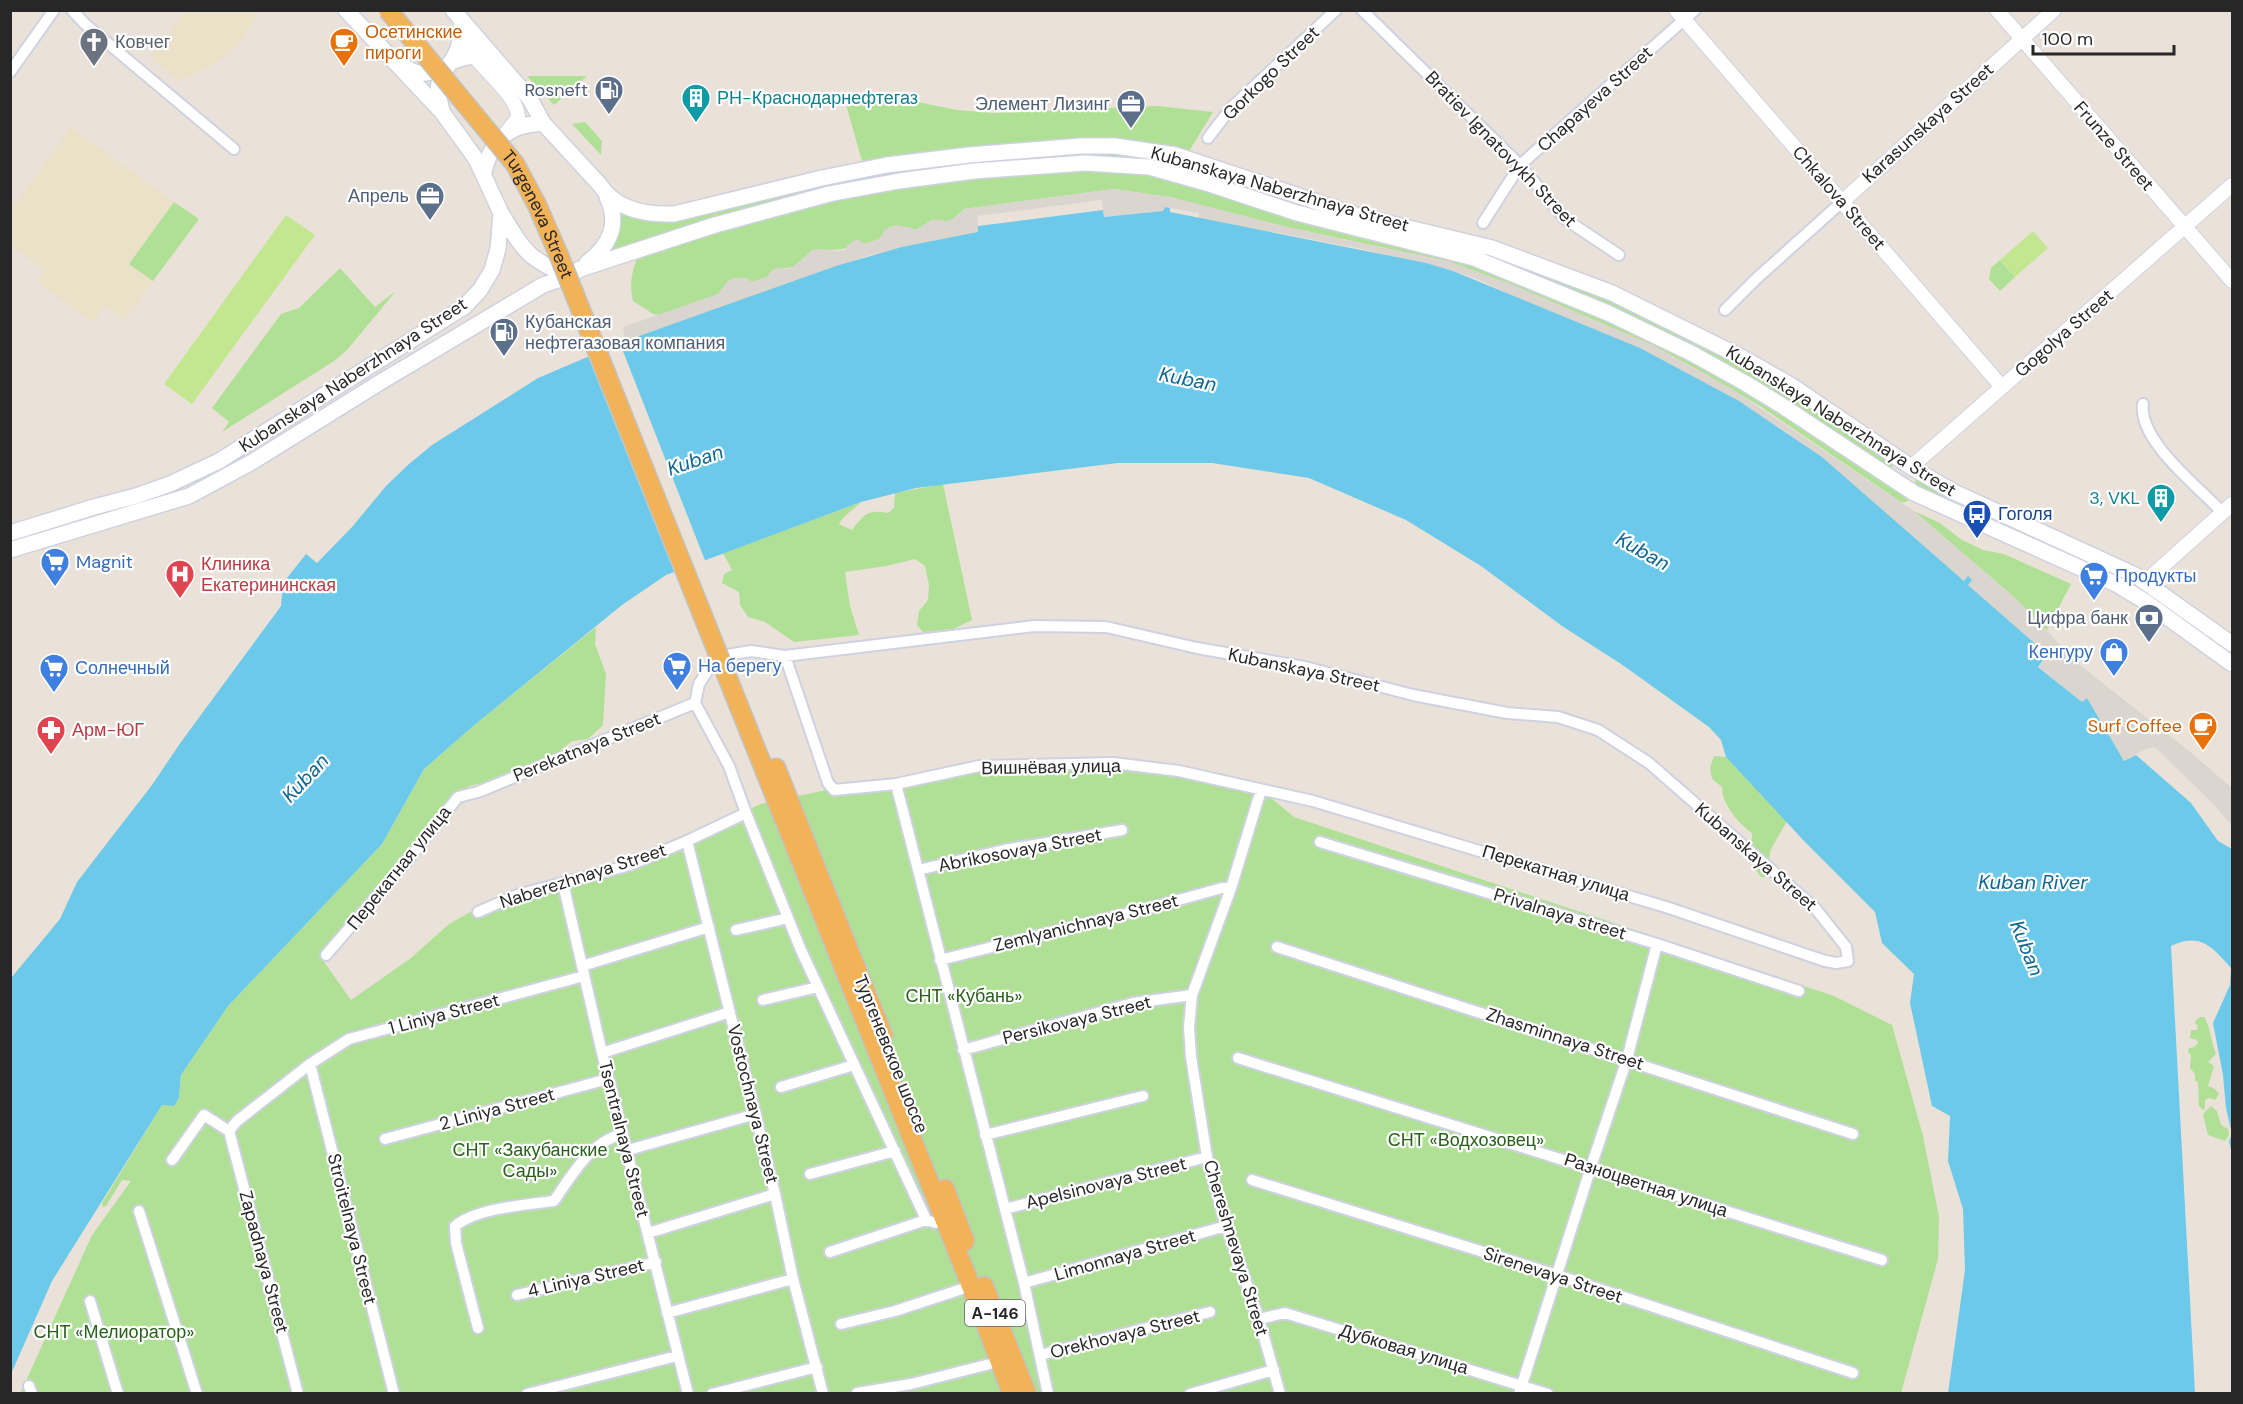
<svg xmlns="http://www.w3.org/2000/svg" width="2243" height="1404" viewBox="0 0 2243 1404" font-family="'DM Sans',sans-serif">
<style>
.education{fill:#ebe0c8}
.green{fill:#afe096}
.pitch{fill:#c3e791}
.plaza{fill:#dad5cf}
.water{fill:#6dc9ea}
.pier{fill:#eae2d9}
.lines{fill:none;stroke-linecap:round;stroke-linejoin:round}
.minor-casing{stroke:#ced2e0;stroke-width:14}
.tertiary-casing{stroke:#ced2e0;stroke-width:16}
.secondary-casing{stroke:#ced2e0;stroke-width:18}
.trunk-casing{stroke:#c3c3c3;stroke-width:21}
.minor{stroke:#fff;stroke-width:10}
.tertiary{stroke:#fff;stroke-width:14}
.secondary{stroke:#fff;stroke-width:15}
.trunk{stroke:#f2b258;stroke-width:18}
.trunk-bridge-casing{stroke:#c3c3c3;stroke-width:21;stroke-linecap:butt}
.trunk-bridge{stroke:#f2b258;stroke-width:18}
.labels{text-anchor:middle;stroke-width:4.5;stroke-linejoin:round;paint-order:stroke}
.shield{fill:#fff;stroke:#686868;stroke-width:1.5}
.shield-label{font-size:16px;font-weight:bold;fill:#272727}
.food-label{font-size:18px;fill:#c56008;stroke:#fff;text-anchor:start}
.worship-label{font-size:18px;fill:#5b616d;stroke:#fff;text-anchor:start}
.street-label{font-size:18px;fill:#272727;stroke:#fff}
.service-label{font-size:18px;fill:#4e5e75;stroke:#fff;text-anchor:end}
.culture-label{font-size:18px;fill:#0d838f;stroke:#fff;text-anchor:start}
.transit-label{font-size:18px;fill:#164399;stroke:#fff;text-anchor:start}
.shop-label{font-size:18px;fill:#366cbe;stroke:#fff;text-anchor:start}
.health-label{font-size:18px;fill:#be3a42;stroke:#fff;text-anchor:start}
.park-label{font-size:18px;fill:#29601b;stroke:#fff}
.water-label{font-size:20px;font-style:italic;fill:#106692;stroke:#fff}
</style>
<rect width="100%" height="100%" fill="#eae2d9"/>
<path class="education" d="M185,11H256V19L236,47L215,64L179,81L150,57Z
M71,127L174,202L130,263L153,281L125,320L105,306L93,323L37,282L44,270L11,246V210Z"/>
<path class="green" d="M527,76H587L554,105Z
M843,94L883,95L957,110L992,113L1157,106L1213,112L1188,153L1120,138L939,150L862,161Z
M585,122L602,141L601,155L572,124Z
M1106,151L1167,159L1478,249L1577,284L1767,376L1891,461L1893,465L1889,470L1654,330L1368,228L1164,166L921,174L604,254L617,206L628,214L786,192L904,168Z
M1096,168L1149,173L1468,262L1618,323L1747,391L1909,498L1907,502H1901L1760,406L1702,372L1652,345L1513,285L1447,261L1287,227L1170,197L1114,189L964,209L953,219L945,222L941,220L924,225L916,230L906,227L884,231L880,239C854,247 841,252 814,249L793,267L772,270L767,277L752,282L745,278L728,281L719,294L661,315L653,314L633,301C629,283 632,270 639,253C709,232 780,212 851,196C931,178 1015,174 1096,168Z
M174,202L199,219L153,281L129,264Z
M2000,260L2015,277L2000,291L1989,279L1991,268Z
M340,268L375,307L396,291L347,350L334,361L222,432L229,422L212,408L281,314L299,308Z
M1916,480H1920L2128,579L2232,651V658L2144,595L1914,487Z
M943,484L972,620L953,629L923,632L917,625L919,611L928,600L929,585L925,566L915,559L886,566L845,572L850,606L859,635L794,642L765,622L748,617L740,605L739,592L722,583L724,574L732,570L723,553L861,502C853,510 844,515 839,524L852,530C864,514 868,509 888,513L894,508L895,493Z
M1914,511L1940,523L1962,540L1983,550L2004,554L2071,584L2047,630L2015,598Z
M596,627L595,644L606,674L603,725L588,739L572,741L557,753L533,764L487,782L469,786L423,850L401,867L324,954L322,959L351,1000L411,958L449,924L474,910L629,862L687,841L760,804L831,789L975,764L1116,761L1167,764L1225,774L1261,790L1294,817L1834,996L1892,1025L1923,1136L1939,1217L1938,1259L1901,1393L20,1394L92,1235L131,1181L122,1180L106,1206L103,1207L102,1203L162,1105L174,1106L179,1098L181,1075L228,1006L382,844L424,769L472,727Z
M1714,756L1726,757L1787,821L1770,851L1768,877H1761L1742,851L1752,839V833C1739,824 1721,803 1722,787L1712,779L1710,768Z
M2200,1017H2204C2211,1028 2211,1042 2216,1054L2208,1062L2214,1066L2208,1086L2215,1089L2219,1094L2215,1100L2209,1098L2205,1100V1108L2203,1110L2199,1106L2198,1082L2195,1081V1074L2190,1068L2191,1055L2188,1052L2189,1048L2194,1047L2198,1043L2197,1040L2190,1038L2191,1030H2197L2198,1025L2195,1024L2196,1020Z
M2211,1106L2217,1111L2221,1125L2228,1129L2229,1135L2225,1141L2208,1135L2203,1114Z"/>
<path class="pitch" d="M286,215L315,235L192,404L164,384Z
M2033,231L2048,248L2015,277L2000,260Z"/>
<path class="plaza" d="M1114,189L1170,197L1287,227L1447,261L1513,285L1652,345L1732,389L1914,511L2015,598L2043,626L2072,659L2188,750L2232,788V826L2215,806L2157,749L2153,747L2144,750L2124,761L2087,698L2082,702L2038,666L2047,654L1968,585V577L1964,581L1822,457L1782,429L1480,280L1453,271L1362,249L1199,218V213L1165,207L1164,211L1104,217L1102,200L977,216L979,232L870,255L625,341L623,327L718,294L728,281L734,278H745L752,282L767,277L772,270L777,268L788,269L793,267L814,249L836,251L845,250L848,245L857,239L865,244L879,239L884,231L891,226L898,225L916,230L931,220H941L945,222L953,219L964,209Z"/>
<path class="water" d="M1165,207L1170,208V212L1426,263L1453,271L1640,348L1739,401L1822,457L1964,581L1968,576L1972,580L1968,585L2047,654L2038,667L2082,702L2087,698L2124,761L2136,755L2191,803L2218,841L2232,849V1154L2229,1141L2232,1134L2226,1108L2223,1075L2213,1023L2230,985L2231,968C2212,947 2201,932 2171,946L2195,1393H1948L1965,1270L1963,1209L1948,1161L1950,1116L1932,1106L1910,1003L1914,974L1882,943L1875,912L1805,842L1726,757L1721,740L1709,727L1624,666L1562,626L1481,566L1406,520L1309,478L1212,463H1118L916,488L861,502L666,575L622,605L472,727L424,769L382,844L228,1006L181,1075L179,1098L174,1106L162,1105L52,1281L11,1374V978L60,919L77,882L152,785L181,742L281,606L283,583L306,554L317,563L352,527L386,486L409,464L432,445L538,378L625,341L836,266L902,247L978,232V226L1103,210L1104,217L1163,211Z"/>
<path class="pier" d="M619,341L706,563L675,574L587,354Z"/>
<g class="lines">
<g class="minor-casing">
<path id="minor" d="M72,10L85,24L234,149
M1362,10L1520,165L1565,219L1619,255
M10,72L54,10
M1208,138L1231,108L1336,10
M1483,223L1520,165L1695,10
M1725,310L1756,279L1843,201
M2143,404C2138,441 2199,487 2223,513
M695,703L699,684L716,657L751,651L785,656L1034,626L1106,627L1197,648L1305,667L1413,695L1507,713L1558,717L1598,730L1649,763L1815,908L1846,947L1848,961L1836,963L1825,961L1669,908L1313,801L1179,771L1113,763L979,766L896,784L834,790L828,783L785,656
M695,703L729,766L746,813L800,948L924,1215L926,1220L936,1223L943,1220
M896,784L1024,1283L1048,1394
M1261,790L1231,888L1192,995L1189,1027L1191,1057L1207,1157L1226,1226L1259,1319L1280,1394
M687,841L775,1194L793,1279L823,1394
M1320,842L1657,944L1799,991
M918,870L1004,850L1122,830
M563,883L602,1053L688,1394
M478,912L517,895L630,865L687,841L746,813
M736,930L788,918
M1277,947L1853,1134
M326,955L408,860L458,797L478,792L695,703
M940,960L1153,907L1222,888H1231
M582,966L709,927
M763,1000L818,987
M963,1050L1133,1003L1192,995
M602,1053L730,1012
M1238,1058L1882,1260
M310,1064L394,1394
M781,1087L854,1065
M229,1131L237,1121L310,1064L349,1039L584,976
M229,1131L298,1394
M985,1135L1143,1096
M385,1139L608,1079
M628,1150L756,1114
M172,1160L204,1115L229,1131
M810,1174L895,1151
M1252,1180L1557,1275L1853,1373
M1005,1209L1207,1157
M139,1211L197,1394
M648,1233L775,1194
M830,1252L926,1220
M1024,1283L1226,1226
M517,1295L656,1262
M90,1301L118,1394
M667,1313L793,1279
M1259,1319L1285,1313L1548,1394
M841,1324L895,1311L971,1286
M478,1328L456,1243L455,1226C477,1208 525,1205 554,1201C572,1175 591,1141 623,1134
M1040,1355L1210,1312
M29,1386L32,1394
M857,1393L911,1384L998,1362
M527,1394L677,1356
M712,1394L817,1367
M1190,1394L1274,1370
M1519,1394L1591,1167L1627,1059L1657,944"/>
</g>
<g class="tertiary-casing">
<path id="tertiary" d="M1676,10L2002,387
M1997,10L2232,281
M463,27C466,37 467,46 473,54C484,71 519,97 518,118L506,133
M1843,201L2054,10
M1911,467L2232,185
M2145,582L2232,504"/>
</g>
<g class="secondary-casing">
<path id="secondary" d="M453,10L530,99L543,123L600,185C616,210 646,215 674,214L822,178L887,165L969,155L1080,146H1115L1176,155L1359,216L1492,248L1612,293L1745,359L1792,386L1911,467L1954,492L2135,575L2232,644
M451,62C471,54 478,55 497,63
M403,65C416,77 429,74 445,68
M442,111C440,102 437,93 439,83C441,73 447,68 453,59C461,46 462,34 461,19
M484,172C489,150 500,132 523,126C530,124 536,124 543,123
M501,213C524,251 528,260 570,276
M587,263C610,245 620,224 607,197
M10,533L94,507L136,496L170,484L219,461L464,307L480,290L492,270L498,249L501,213L476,159L442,112L346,10
M10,550L189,496L252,462L379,383L543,285L570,276L580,269L715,225L829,194L899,181L974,171L1085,163L1149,167L1206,183L1297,213L1474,258L1608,313L1691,353L1745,383L1781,405L1914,493L2118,585L2146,602L2232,664"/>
</g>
<g class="trunk-casing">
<path id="trunk" d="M740,709L971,1286L1012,1394
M776,768L883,1035
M945,1189L965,1241
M984,1286L1027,1394"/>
</g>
<use href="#minor" class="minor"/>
<use href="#tertiary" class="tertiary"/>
<use href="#secondary" class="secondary"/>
<use href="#trunk" class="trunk"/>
<g class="trunk-bridge-casing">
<g id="trunk-bridge">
<path id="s1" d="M388,10L515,164L537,205L560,258L740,709"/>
</g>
</g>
<use href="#trunk-bridge" class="trunk-bridge"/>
</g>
<defs>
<g id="church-pin" transform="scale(1.5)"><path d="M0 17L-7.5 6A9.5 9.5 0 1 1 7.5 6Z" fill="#6b7280" stroke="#fff"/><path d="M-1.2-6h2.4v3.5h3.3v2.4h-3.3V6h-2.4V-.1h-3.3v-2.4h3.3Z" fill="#fff"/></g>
<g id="cafe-pin" transform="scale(1.5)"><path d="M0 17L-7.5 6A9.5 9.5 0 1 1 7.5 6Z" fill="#e8710a" stroke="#fff"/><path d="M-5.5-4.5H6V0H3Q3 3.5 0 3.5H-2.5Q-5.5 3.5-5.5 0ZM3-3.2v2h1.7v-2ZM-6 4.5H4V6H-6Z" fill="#fff"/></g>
<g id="fuel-pin" transform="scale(1.5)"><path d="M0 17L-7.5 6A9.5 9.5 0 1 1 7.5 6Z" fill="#5c6f8a" stroke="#fff"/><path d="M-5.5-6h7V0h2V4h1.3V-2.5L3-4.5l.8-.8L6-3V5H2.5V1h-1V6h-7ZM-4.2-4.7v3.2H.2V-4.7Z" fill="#fff"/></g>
<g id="building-pin" transform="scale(1.5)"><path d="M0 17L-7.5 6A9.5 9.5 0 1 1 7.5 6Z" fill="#0f9aa8" stroke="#fff"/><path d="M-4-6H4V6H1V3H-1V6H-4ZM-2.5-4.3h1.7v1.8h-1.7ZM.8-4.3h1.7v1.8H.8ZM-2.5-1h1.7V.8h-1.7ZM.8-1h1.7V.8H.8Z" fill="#fff"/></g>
<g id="office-pin" transform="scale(1.5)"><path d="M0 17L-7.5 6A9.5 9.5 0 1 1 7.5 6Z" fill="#5c6f8a" stroke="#fff"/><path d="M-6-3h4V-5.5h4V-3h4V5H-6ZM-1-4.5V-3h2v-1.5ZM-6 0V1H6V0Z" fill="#fff"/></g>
<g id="bus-pin" transform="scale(1.5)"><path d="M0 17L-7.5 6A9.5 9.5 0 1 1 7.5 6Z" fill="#1a4fb4" stroke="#fff"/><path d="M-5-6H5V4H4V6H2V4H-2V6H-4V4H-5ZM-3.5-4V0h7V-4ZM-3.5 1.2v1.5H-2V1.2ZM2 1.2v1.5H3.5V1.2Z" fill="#fff"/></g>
<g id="supermarket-pin" transform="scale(1.5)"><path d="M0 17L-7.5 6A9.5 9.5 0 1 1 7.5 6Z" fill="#3f7fe0" stroke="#fff"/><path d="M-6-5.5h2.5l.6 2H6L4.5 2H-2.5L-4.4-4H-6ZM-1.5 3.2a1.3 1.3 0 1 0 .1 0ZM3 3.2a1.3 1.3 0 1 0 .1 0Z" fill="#fff"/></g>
<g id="hospital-pin" transform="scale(1.5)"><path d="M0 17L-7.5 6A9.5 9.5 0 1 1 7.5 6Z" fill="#e0444e" stroke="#fff"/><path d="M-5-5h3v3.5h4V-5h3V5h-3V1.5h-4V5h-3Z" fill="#fff"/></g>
<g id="bank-pin" transform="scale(1.5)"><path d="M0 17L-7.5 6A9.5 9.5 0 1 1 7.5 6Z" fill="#5c6f8a" stroke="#fff"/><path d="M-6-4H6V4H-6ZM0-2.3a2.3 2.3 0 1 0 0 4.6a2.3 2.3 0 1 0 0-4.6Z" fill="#fff"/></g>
<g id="shop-pin" transform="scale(1.5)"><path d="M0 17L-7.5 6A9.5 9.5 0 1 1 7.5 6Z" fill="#3f7fe0" stroke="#fff"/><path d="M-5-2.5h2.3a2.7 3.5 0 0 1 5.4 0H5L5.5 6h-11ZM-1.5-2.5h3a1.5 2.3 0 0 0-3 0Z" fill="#fff"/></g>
<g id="pharmacy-pin" transform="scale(1.5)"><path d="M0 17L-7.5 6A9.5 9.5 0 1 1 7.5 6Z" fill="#e0444e" stroke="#fff"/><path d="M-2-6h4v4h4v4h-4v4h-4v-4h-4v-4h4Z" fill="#fff"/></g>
</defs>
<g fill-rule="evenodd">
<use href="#church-pin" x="94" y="42"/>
<use href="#cafe-pin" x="344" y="42"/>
<use href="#fuel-pin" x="609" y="90"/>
<use href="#building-pin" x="696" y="98"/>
<use href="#office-pin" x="1131" y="104"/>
<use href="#office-pin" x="430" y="196"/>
<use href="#fuel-pin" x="504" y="332"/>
<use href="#building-pin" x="2161" y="498"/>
<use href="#bus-pin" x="1977" y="514"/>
<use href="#supermarket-pin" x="55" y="562"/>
<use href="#hospital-pin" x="180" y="574"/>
<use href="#supermarket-pin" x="2094" y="576"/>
<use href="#bank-pin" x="2149" y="618"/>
<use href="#shop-pin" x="2114" y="652"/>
<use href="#supermarket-pin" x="677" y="666"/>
<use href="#supermarket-pin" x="54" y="668"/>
<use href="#cafe-pin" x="2203" y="726"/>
<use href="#pharmacy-pin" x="51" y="730"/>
</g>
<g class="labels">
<rect class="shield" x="965" y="1300" width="60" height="26" rx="4.5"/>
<g class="shield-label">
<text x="995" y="1319">А-146</text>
</g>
<g class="food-label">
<text x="365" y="38">Осетинские<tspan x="365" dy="21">пироги</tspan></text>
<text x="2182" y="732" text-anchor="end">Surf Coffee</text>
</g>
<g class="worship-label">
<text x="115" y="48">Ковчег</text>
</g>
<g class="street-label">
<text transform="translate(1271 73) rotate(-44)" y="6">Gorkogo Street</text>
<text transform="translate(1595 99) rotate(-42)" y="6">Chapayeva Street</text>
<text transform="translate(1928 123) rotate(-42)" y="6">Karasunskaya Street</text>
<text transform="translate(2114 146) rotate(49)" y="6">Frunze Street</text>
<text transform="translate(1501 149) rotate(46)" y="6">Bratiev Ignatovykh Street</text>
<text transform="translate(1280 189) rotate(16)" y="6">Kubanskaya Naberzhnaya Street</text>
<text transform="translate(1839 198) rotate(49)" y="6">Chkalova Street</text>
<text dy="6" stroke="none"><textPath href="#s1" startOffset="255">Turgeneva Street</textPath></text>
<text transform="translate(2064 333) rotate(-41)" y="6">Gogolya Street</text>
<text transform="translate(353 375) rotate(-33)" y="6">Kubanskaya Naberzhnaya Street</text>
<text transform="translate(1841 421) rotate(32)" y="6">Kubanskaya Naberzhnaya Street</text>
<text transform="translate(1304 670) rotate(12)" y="6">Kubanskaya Street</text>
<text transform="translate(587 747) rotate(-22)" y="6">Perekatnaya Street</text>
<text transform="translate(1051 767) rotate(-1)" y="6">Вишнёвая улица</text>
<text transform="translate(1020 850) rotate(-11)" y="6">Abrikosovaya Street</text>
<text transform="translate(1756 857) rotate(41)" y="6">Kubanskaya Street</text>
<text transform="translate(399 868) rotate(-51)" y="6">Перекатная улица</text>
<text transform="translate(1556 873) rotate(17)" y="6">Перекатная улица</text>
<text transform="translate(583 876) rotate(-18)" y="6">Naberezhnaya Street</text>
<text transform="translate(1560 914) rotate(17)" y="6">Privalnaya street</text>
<text transform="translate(1086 923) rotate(-14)" y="6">Zemlyanichnaya Street</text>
<text transform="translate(444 1014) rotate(-15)" y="6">1 Liniya Street</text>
<text transform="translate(1077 1020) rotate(-14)" y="6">Persikovaya Street</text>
<text transform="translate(1565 1039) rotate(18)" y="6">Zhasminnaya Street</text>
<text transform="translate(891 1054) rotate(68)" y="6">Тургеневское шоссе</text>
<text transform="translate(753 1104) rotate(76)" y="6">Vostochnaya Street</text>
<text transform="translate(497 1109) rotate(-15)" y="6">2 Liniya Street</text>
<text transform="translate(624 1139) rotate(76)" y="6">Tsentralnaya Street</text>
<text transform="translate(1106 1183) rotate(-14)" y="6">Apelsinovaya Street</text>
<text transform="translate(1646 1185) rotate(18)" y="6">Разноцветная улица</text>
<text transform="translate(352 1229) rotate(76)" y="6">Stroitelnaya Street</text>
<text transform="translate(1236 1248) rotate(73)" y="6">Chereshnevaya Street</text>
<text transform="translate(1125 1255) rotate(-16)" y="6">Limonnaya Street</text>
<text transform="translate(264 1262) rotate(75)" y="6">Zapadnaya Street</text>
<text transform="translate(1553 1275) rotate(18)" y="6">Sirenevaya Street</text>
<text transform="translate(586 1278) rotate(-13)" y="6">4 Liniya Street</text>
<text transform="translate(1125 1334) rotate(-14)" y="6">Orekhovaya Street</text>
<text transform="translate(1404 1349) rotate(17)" y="6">Дубковая улица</text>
</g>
<g class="service-label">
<text x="588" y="96">Rosneft</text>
<text x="1110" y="110">Элемент Лизинг</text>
<text x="409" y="202">Апрель</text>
<text x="525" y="328" text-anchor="start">Кубанская<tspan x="525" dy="21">нефтегазовая компания</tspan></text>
<text x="2128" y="624">Цифра банк</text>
</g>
<g class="culture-label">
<text x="717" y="104">РН-Краснодарнефтегаз</text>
<text x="2140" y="504" text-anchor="end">3, VKL</text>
</g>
<g class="transit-label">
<text x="1998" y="520">Гоголя</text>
</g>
<g class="shop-label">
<text x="76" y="568">Magnit</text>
<text x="2115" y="582">Продукты</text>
<text x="2093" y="658" text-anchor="end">Кенгуру</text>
<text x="698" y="672">На берегу</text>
<text x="75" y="674">Солнечный</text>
</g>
<g class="health-label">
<text x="201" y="570">Клиника<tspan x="201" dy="21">Екатерининская</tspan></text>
<text x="72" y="736">Арм-ЮГ</text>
</g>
<g class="park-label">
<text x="964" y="1002">СНТ «Кубань»</text>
<text x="1466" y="1146">СНТ «Водхозовец»</text>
<text x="530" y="1156">СНТ «Закубанские<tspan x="530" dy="21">Сады»</tspan></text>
<text x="114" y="1338">СНТ «Мелиоратор»</text>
</g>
<g class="water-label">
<text transform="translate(1188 379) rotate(11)" y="7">Kuban</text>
<text transform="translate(695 460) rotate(-19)" y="7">Kuban</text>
<text transform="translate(1643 551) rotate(29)" y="7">Kuban</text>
<text transform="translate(305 778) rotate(-47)" y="7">Kuban</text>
<text x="2033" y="889">Kuban River</text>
<text transform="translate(2027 948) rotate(68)" y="7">Kuban</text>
</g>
</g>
<rect width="2243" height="1404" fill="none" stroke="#272727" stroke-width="24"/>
<path d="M2033 45v9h141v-9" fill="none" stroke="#272727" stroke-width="3"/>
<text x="2042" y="45" font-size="18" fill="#272727" stroke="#ffffff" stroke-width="4.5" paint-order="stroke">100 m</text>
</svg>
